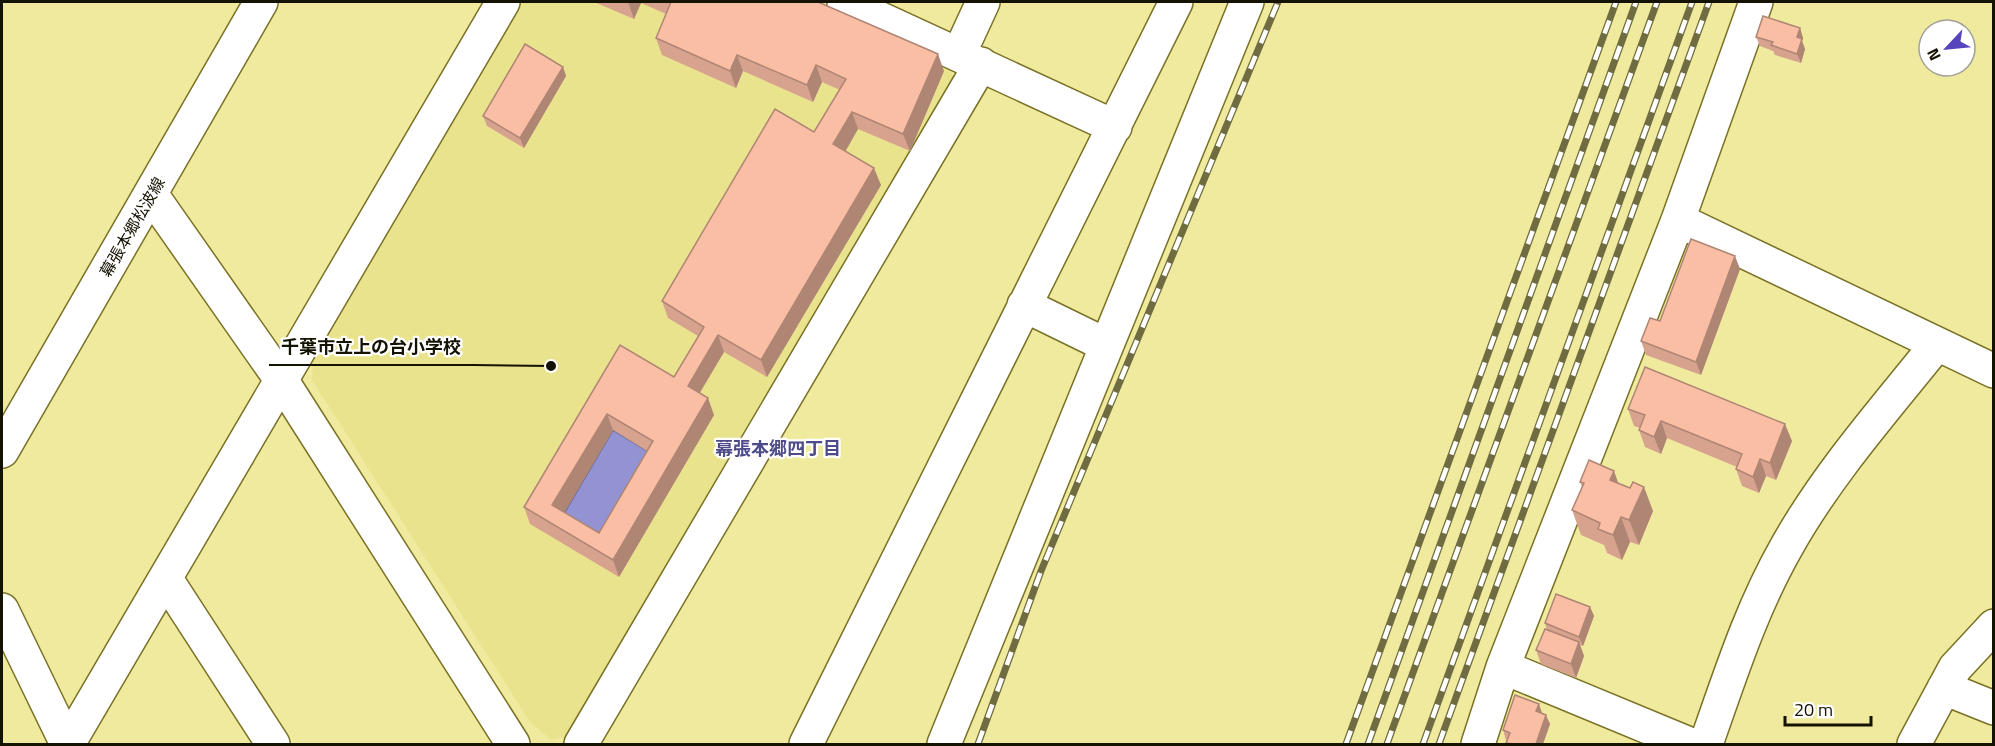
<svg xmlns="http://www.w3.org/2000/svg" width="1995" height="746" viewBox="0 0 1995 746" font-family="'Titillium Web','Noto Sans JP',sans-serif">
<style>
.built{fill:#eae38e}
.water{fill:#9392d3;stroke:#6d6c94;stroke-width:1.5}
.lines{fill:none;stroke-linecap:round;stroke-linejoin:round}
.minor-casing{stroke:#797226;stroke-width:36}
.minor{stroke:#fff;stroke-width:33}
.rail-casing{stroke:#706c42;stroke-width:7}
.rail{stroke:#fff;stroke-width:4.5;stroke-dasharray:14;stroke-linecap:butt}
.wall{fill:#d7a38e;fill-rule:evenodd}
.shaded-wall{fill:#af8574}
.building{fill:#fabea5;stroke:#af8574;stroke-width:1.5;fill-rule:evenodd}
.labels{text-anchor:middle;stroke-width:4.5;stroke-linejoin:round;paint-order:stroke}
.street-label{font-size:16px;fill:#141200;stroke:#fff}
.neighbourhood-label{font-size:18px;font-weight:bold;fill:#4e4b89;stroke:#fff}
.leader{fill:none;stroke:#141200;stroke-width:2}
.callout-dot{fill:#141200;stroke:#fff;stroke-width:2}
.callout-label{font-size:18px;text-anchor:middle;font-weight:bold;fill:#141200;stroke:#fff;stroke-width:4.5;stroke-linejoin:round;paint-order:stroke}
</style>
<rect width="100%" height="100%" fill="#f0ea9e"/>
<path class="built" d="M518,2H811L949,63L955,83L572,736L551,740L530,722L312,380L313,352Z"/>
<path class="water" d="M613,430L659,458L605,550L559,522Z"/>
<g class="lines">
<g class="minor-casing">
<path id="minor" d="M844,2L1115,127
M959,54L983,2
M151,194L282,381L513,744
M1678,220L1994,371
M1024,305L1106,345
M2,451L261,2
M166,579L273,744
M2,610L67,744
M1503,667L1689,744
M1944,688L1994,708
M68,744L503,2
M581,744L981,64
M806,744L1176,2
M944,744L1247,2
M1478,744L1503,667L1678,220L1756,2
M1706,744C1730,676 1751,609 1787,546C1828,473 1885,409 1937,344
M1914,744L1955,668L1994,626"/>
</g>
<use href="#minor" class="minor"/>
<g class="rail-casing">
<path id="rail" d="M978,744L1041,571L1278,2
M1346,744L1616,2
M1368,744L1636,2
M1387,744L1657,2
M1423,744L1692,2
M1439,744L1709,2"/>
</g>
<use href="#rail" class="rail"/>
</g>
<path class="wall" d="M594,2H818L944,71L910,151L858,129L845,151L881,185L767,377L724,352L700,393L714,415L619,577L530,524L524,507L620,345L674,377L698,336L668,318L662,301L814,132L840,90L822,82L813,102L743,71L736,88L662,55L656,38L666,14L641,3L634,19ZM613,430L647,451L599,533L564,512Z
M1800,28L1803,38L1802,41L1805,49L1801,63L1775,55L1773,51L1760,46L1756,37Z
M563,67L566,76L524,148L487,126L483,116Z
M1740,269L1701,375L1646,355L1641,341L1660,321Z
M1628,409L1792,441L1776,480L1766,476L1759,493L1742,486L1736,469L1737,467L1667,438L1661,454L1645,447L1639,430L1640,428L1634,426Z
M1580,482L1618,484L1653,511L1639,545L1630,542L1622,560L1607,553L1604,545L1581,535L1572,510L1582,487Z
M1590,607L1594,616L1583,646L1580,645L1584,656L1576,678L1541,664L1536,650L1547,630L1545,623Z
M1542,713L1550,724L1543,744H1507L1506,743L1507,740H1506L1503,730Z"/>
<path class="shaded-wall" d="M628,2H640L641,3L634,19Z
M1800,28L1803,38L1802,41L1805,49L1801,63L1797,54V37Z
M938,54L944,71L910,151L903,134Z
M737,55L743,71L736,88L730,71Z
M816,65L822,82L813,102L807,85Z
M563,67L566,76L524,148L520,138Z
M852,112L858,129L840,161L833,144Z
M874,168L881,185L767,377L761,360Z
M1735,256L1740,269L1701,375L1696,362Z
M718,335L724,352L694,402L688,386Z
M708,398L714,415L619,577L613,560Z
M607,414L613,430L559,522L552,505Z
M1661,421L1667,438L1661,454L1654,437Z
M1785,424L1792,441L1776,480L1770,463Z
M1760,459L1766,476L1759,493L1753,477Z
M1614,471L1623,496L1610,480Z
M1644,487L1653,511L1639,545L1629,520Z
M1621,517L1630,542L1622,560L1613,535Z
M1590,607L1594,616L1583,646L1579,637Z
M1579,642L1584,656L1576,678L1571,664Z
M1539,704L1542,713L1536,711Z
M1546,715L1550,724L1543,744H1536Z"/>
<path class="building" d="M669,2H818L938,54L903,134L852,112L833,144L874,168L761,360L718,335L688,386L708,398L613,560L524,507L620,345L674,377L704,327L662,301L775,109L814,132L846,79L816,65L807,85L737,55L730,71L656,38L671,2ZM607,414L653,441L599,533L552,505Z
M1763,16L1800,28L1797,37L1802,39L1797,54L1771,45L1773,42L1756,37Z
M525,44L563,67L520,138L483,116Z
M1691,239L1735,256L1696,362L1641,341L1650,318L1660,321Z
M1645,367L1785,424L1770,463L1760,459L1753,477L1736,469L1742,454L1661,421L1654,437L1639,430L1645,415L1628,409Z
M1589,460L1614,471L1610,480L1630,488L1633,482L1644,487L1629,520L1621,517L1613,535L1598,529L1600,523L1572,510L1584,483L1580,482Z
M1556,594L1590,607L1579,637L1545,623Z
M1545,629L1579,642L1571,664L1536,650Z
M1515,695L1539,704L1536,711L1546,715L1536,744H1512L1506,743L1510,733L1503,730Z"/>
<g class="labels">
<g class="street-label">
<text transform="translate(132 227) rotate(-60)" y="6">幕張本郷松波線</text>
</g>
<g class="neighbourhood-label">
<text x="778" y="455">幕張本郷四丁目</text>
</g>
</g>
<path class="leader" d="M551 366L473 365H269"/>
<circle class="callout-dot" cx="551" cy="366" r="6"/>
<g class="callout-label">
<text x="371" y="353">千葉市立上の台小学校</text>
</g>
<rect width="1995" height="746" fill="none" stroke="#141200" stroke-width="6"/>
<g transform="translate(1947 48) rotate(244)"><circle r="28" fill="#ffffff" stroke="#a1a099" stroke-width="1.5"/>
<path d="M0-4.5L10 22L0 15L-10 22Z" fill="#5644bc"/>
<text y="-9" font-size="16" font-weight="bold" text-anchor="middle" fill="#141200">N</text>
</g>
<path d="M1785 716v9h86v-9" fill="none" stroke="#141200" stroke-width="3"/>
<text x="1794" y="716" font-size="18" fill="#141200" stroke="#ffffff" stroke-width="4.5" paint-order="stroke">20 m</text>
</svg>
